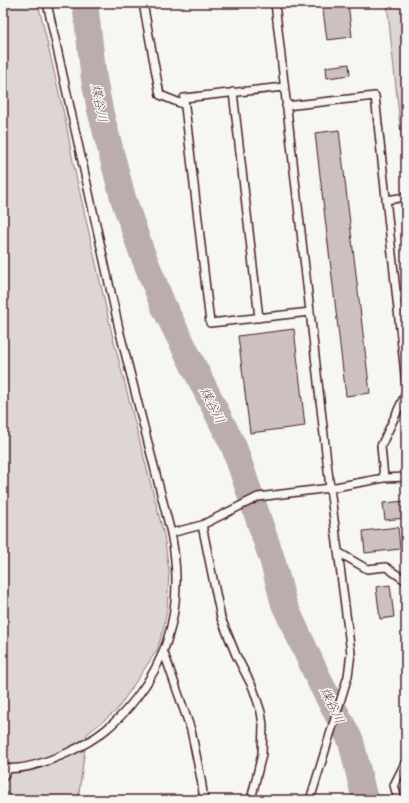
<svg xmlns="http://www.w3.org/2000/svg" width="409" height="803" viewBox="0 0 409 803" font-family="'Gochi Hand','Klee One',sans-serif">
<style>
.green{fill:#ddd6d5;stroke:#947a80}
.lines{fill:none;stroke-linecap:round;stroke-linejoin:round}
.river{stroke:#bbadae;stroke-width:26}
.building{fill:#ccc1c0;stroke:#4a1f2b}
.lane-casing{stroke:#4a1f2b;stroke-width:10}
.lane{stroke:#f6f6f2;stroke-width:7}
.labels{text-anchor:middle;stroke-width:3;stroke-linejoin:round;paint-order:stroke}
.water-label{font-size:13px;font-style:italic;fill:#6c4a52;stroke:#f6f6f2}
</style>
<rect width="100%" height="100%" fill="#f6f6f2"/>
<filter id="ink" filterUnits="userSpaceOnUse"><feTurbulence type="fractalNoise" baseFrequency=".025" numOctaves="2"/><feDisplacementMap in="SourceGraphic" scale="8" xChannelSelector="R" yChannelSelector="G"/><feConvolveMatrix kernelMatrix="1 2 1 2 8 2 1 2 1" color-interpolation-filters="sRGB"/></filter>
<g filter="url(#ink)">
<path class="green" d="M3,3H38L66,123L74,167L112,334L164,535L169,571L167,610L163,630L157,650L117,710L87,734L78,800H3Z
M387,3H406V172H405Z"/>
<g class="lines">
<path class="river" d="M85,3L94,79L100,110L123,198L141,250L163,305L234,447L272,559L284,604L321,684L351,741L365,800"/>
</g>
<path class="building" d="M322,3H348L352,37L327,40Z
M349,64L350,75L327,78L326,67Z
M339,130L370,393L346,396L315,133Z
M294,329L305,426L250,433L238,336Z
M406,501V518L385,520L383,503Z
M398,527L400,549L365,553L363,531Z
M390,585L394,617L380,619L376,587Z"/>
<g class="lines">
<g class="lane-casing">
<path id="lane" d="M143,3L160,95L185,105
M275,3L330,488L351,653L348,676L310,800
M284,87L184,98L210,323L310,312
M233,92L259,318
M286,106L375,96L406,384
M386,200L406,197
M397,296L406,295
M384,478L381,446L406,393
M202,525L221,618L236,655L253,688L261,712L263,725L262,754L251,800
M171,533L202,525L258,497L330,488L384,478L406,477
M338,552L367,569L386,567L406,581
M164,653L191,730L201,779L204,800
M3,768C24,771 49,761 67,753C98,739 117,723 137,697C175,648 183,593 171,533L120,333L47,3
M3,777L9,768
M398,800L394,785L406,761"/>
</g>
<use href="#lane" class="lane"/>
</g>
</g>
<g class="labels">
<g class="water-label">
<text transform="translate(100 103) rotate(80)" y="5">煤谷川</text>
<text transform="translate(213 405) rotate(63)" y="5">煤谷川</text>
<text transform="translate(333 705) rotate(64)" y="5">煤谷川</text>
</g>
</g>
<rect width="409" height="803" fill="none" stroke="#f6f6f2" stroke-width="16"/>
<rect x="8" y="8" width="393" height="787" fill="none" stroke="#4a1f2b" stroke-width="1.5" filter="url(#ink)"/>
</svg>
